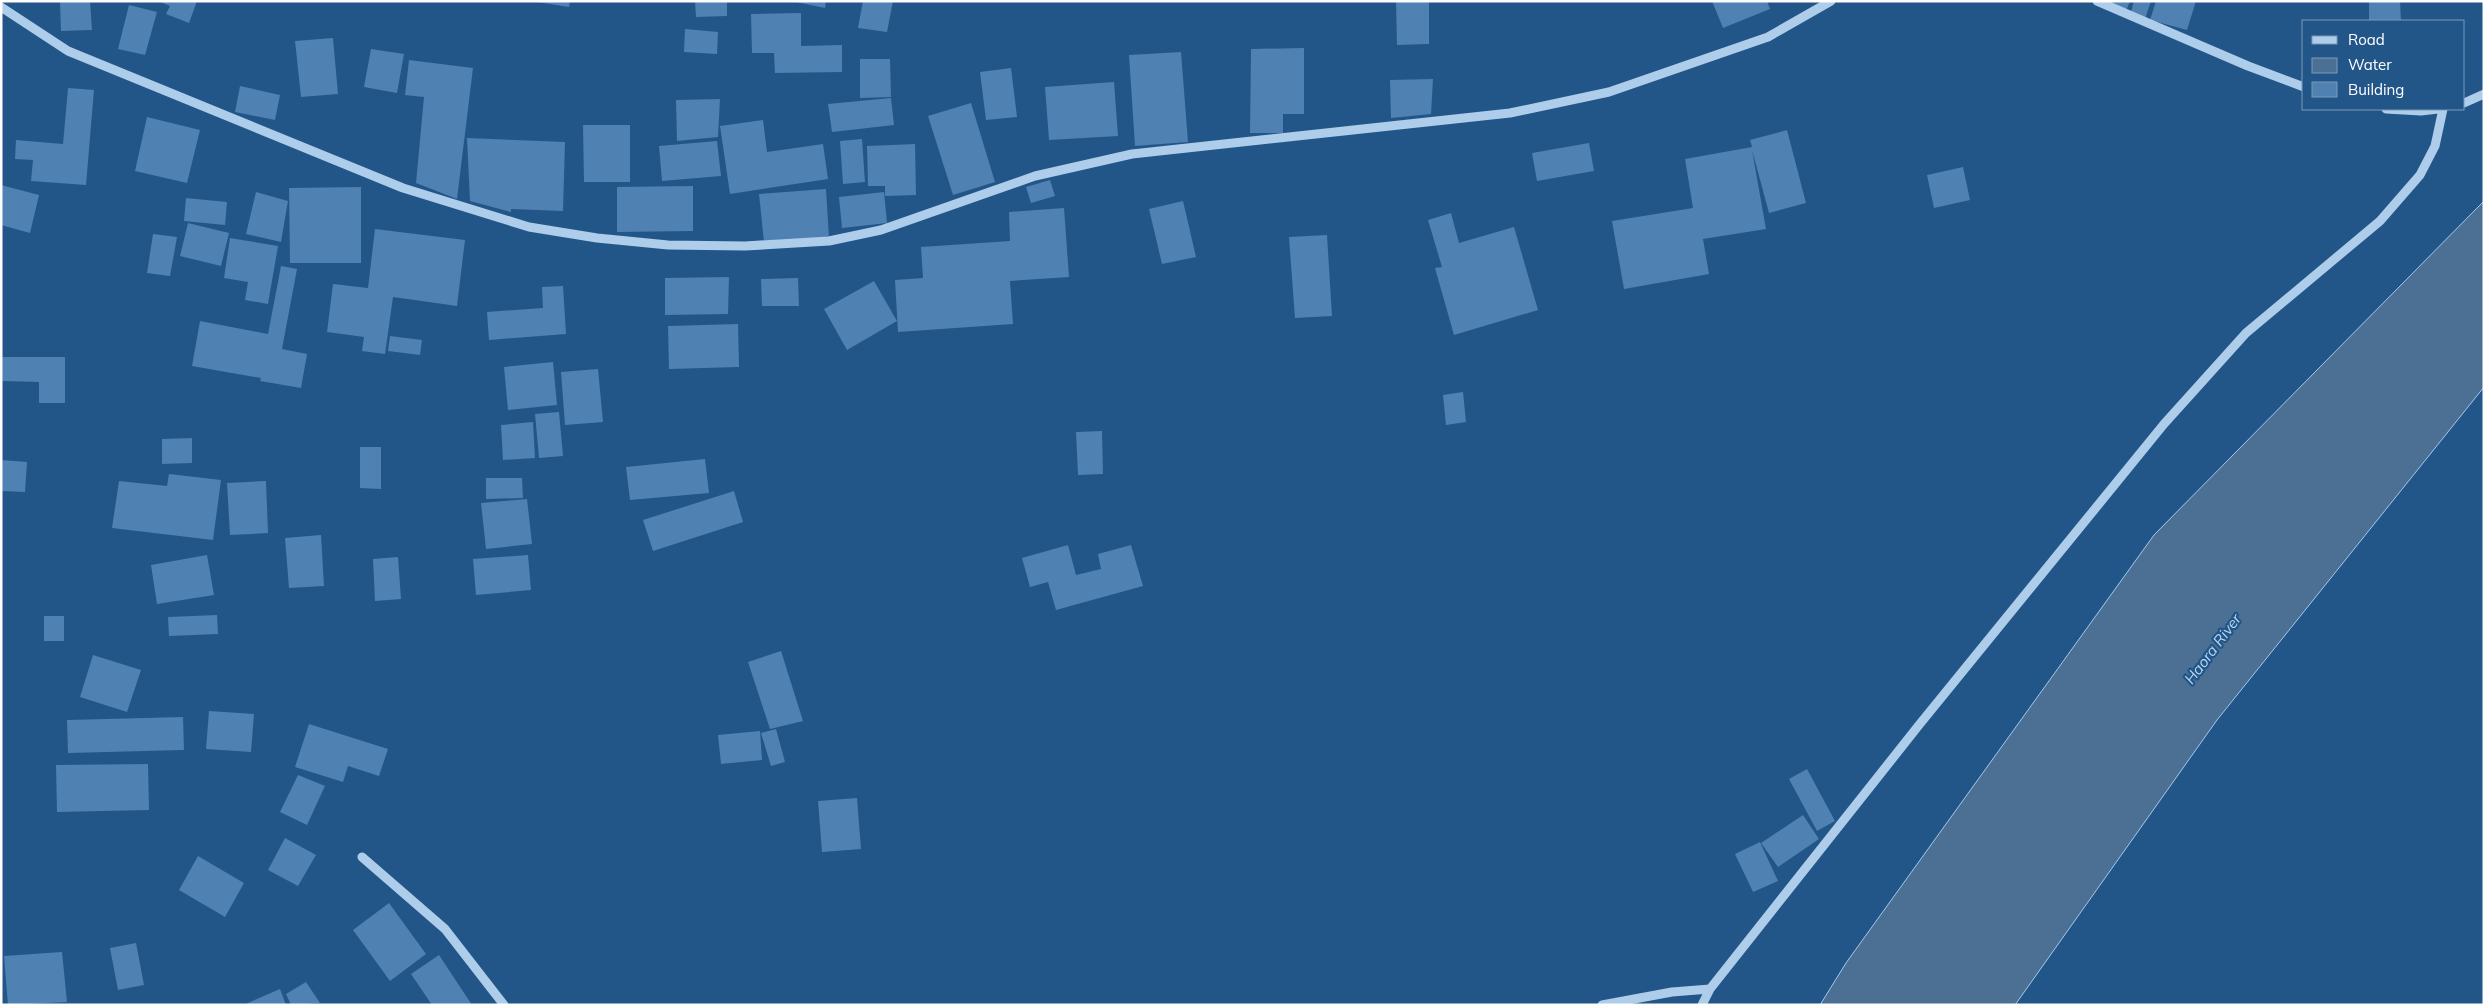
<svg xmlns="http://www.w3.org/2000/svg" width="2485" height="1006" viewBox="0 0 2485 1006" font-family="Mulish,sans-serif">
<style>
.water{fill:#4c7094;stroke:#a2c9eb}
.building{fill:#4f81b2}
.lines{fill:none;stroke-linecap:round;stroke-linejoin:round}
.minor{stroke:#aecdea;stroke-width:9}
.labels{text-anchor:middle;stroke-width:4.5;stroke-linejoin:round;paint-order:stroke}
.water-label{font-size:15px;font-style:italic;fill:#bad7f1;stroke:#225689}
</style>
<rect width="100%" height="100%" fill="#225689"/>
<path class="water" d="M2484,201V387L2217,720L2015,1005H1820L1846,963L2154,535Z"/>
<path class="building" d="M90,1L92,30L61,31L60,2Z
M158,1H197L189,23L166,14L170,6Z
M531,1H570L569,7Z
M695,1H727V16L696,17Z
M791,1H826L825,8Z
M863,1H893L887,32L858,28Z
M1396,1H1429V44L1397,45Z
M1712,1H1767L1770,9L1723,28Z
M2104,1H2130L2126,11Z
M2134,1H2151L2145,19L2131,12Z
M2156,1H2196L2187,30L2150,20Z
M2369,1H2400L2401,21H2369Z
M129,5L157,12L145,55L118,49Z
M801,13V46L842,45V72L775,73L774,53H752L751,14Z
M685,29L718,32L717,54L684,52Z
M333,38L338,94L301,97L295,41Z
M1304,48V114H1283V133H1250L1251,49Z
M371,49L404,54L397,93L364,87Z
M1181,52L1188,142L1135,146L1129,55Z
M860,59H890L891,97L860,98Z
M409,60L473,68L457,199L416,183L424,97L405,95Z
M1011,68L1017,117L986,120L980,72Z
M1433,79L1431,114L1391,118L1390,80Z
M1114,82L1118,136L1049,140L1045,87Z
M240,86L280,95L275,120L235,112Z
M68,88L94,90L86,185L31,181L33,160L15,159L16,140L63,144Z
M891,98L894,125L832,132L828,104Z
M720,99L718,137L677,141L676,100Z
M971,103L995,182L953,195L928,116Z
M147,117L200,130L187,183L135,171Z
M763,120L767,152L823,144L828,179L730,194L720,126Z
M583,125H630V182H584Z
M1787,130L1806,203L1769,213L1752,150L1766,229L1703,239L1709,274L1624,289L1612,221L1693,208L1685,159L1752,147L1750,140Z
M467,138L565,142L563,211L511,209V212L470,201Z
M862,139L865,182L843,184L840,141Z
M717,141L721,176L662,181L659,146Z
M1589,143L1594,171L1537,181L1532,153Z
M915,144L916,195L885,196V186H868L867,146Z
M1963,167L1970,200L1934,208L1927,175Z
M1050,180L1055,196L1031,203L1026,187Z
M1,185L39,195L30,233L1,225Z
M693,186V231L617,232V187Z
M361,187V263H290L289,188Z
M826,189L829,238L764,242L759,194Z
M256,192L288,201L281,242L246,234Z
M884,192L887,223L842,228L839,197Z
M186,198L227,202L225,225L184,221Z
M1183,201L1196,257L1162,264L1149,209Z
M1064,208L1069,277L1010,281L1013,324L898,332L895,280L923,278L921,247L1010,241L1009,212Z
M1451,213L1459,243L1514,227L1538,310L1454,335L1435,268L1442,267L1428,220Z
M188,223L229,233L221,266L180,256Z
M375,229L465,240L457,306L393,297L385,354L362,351L364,337L327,332L333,284L368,288Z
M153,234L177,237L170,276L147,273Z
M1327,235L1332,316L1295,318L1289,237Z
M230,238L278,246L268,304L245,300L248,282L224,278Z
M281,266L297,269L282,349L307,354L301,388L260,381L261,378L192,366L200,321L268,334Z
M729,277L728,314L665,315V278Z
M798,278L799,306H762L761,279Z
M874,281L897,321L847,350L824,309Z
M563,286L566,334L489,340L487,312L543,308L542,287Z
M738,324L739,367L669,369L668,326Z
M390,336L422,340L420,355L388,351Z
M1,357H65V403H39V382L1,381Z
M553,362L557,405L508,410L504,367Z
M598,369L603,422L565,425L561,372Z
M1463,392L1466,422L1446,425L1443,395Z
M559,412L563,456L539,458L535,414Z
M533,422L535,458L503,460L501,425Z
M1102,431L1103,474L1078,475L1076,432Z
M192,438V463L162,464V439Z
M360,447H381V489L360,488Z
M705,459L709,493L630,500L626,467Z
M1,460L27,462L25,492L1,491Z
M169,474L221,480L213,540L112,528L119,481L167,486Z
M486,478H522L523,498L486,499Z
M266,481L268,533L230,535L227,483Z
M734,491L743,522L653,551L643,520Z
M527,499L532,544L486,549L481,503Z
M321,535L324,586L289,588L285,538Z
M1068,545L1076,575L1101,569L1098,554L1131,545L1143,586L1056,610L1048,582L1030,587L1022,558Z
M207,555L214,595L157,604L151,565Z
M528,555L531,590L476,595L473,559Z
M398,557L401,599L375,601L373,559Z
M217,615L218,634L169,636L168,617Z
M44,616H64V641H44Z
M781,651L803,721L770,729L748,662Z
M93,655L141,670L127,712L80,697Z
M209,711L254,714L251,752L206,749Z
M183,717L184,750L68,753L67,720Z
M309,724L388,749L379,776L348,766L343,782L295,767Z
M776,729L785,762L771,766L761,733Z
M760,731L762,760L721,764L718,735Z
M148,764L149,810L57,812L56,765Z
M1807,769L1835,821L1817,831L1789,779Z
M298,775L325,786L307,825L280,812Z
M857,798L861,849L822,852L818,801Z
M1803,815L1819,839L1778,867L1761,843Z
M285,838L316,855L298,886L268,870Z
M1760,842L1778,881L1753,892L1735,854Z
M198,856L244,883L225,917L179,890Z
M389,903L426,954L390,981L353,930Z
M136,943L144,985L118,990L110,948Z
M62,952L67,1002L8,1005L4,956Z
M439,955L472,1005H432L411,974Z
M306,982L320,1003L291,1005L286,994Z
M280,989L286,1005H243Z"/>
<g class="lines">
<path class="minor" d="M2097,1L2248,66L2304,87
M1,7L68,51L403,188L529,227L597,238L668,245L745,246L829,241L881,230L1035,176L1132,154L1510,113L1609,92L1768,37L1831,1
M2464,103L2484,94
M2386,109L2421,111L2438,109
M362,857L445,929L504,1005
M1602,1005L1672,992L1710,989
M1702,1005L1710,989L1919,725L2164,424L2246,333L2380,221L2420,175L2435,146L2443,109"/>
</g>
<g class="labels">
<g class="water-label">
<text transform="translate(2213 649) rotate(-53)" y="5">Haora River</text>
</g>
</g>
<rect width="2485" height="1006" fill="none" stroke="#ffffff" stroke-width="5"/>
<rect x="2302" y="20" width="162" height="90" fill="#225689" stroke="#7a9ab8"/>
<rect x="2312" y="36" width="25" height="8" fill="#aecdea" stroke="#7a9ab8"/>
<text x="2348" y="45" font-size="15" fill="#ffffff">Road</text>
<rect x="2312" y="58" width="25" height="15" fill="#4c7094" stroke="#7a9ab8"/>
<text x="2348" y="70" font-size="15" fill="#ffffff">Water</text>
<rect x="2312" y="82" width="25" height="15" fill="#4f81b2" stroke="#7a9ab8"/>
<text x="2348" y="95" font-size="15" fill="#ffffff">Building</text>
</svg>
